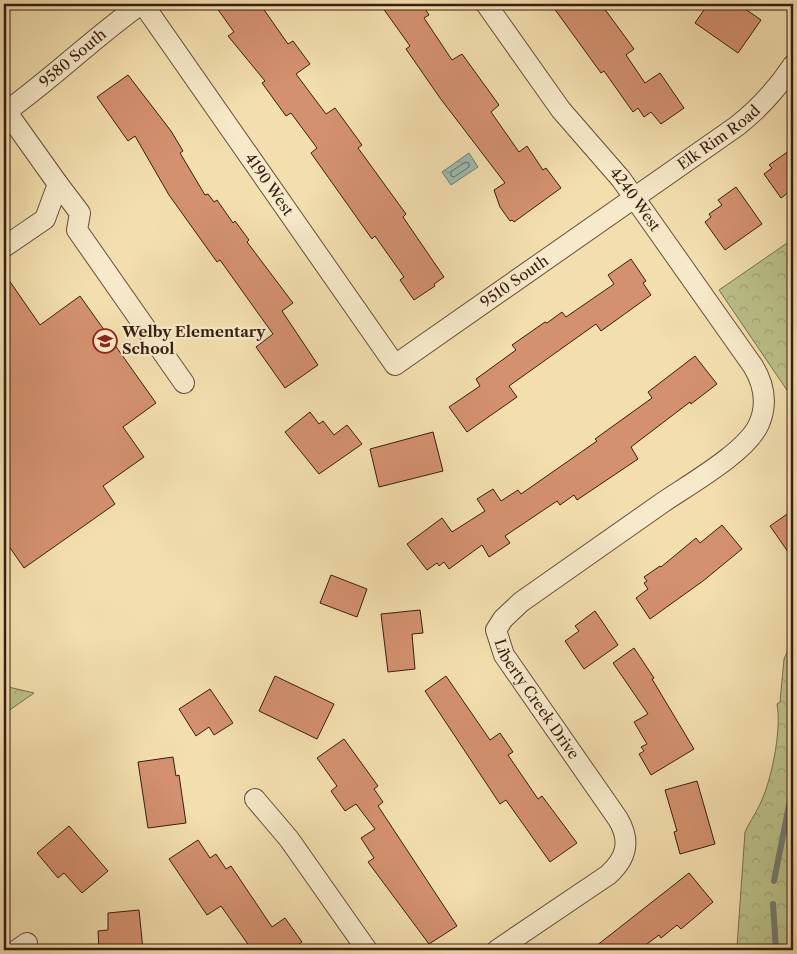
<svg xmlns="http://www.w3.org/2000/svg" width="797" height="954" viewBox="0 0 797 954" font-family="'Libre Caslon Text',serif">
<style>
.forest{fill:url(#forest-crowns);stroke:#79704e}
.water{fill:url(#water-ripples);stroke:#747c72}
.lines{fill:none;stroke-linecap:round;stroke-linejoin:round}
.shore{stroke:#6a6c62;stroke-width:1}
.stream{stroke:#747c72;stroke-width:6}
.building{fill:#d49170;stroke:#371d12}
.minor-casing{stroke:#664e39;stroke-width:22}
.minor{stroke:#f7eaca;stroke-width:20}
.labels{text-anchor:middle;stroke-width:4.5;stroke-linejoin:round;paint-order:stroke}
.street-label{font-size:15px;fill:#371d12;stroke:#f7eaca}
.poi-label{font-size:15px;font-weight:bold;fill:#371d12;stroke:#f7eaca;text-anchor:start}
</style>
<defs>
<pattern id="forest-crowns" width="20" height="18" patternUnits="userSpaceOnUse" patternTransform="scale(1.25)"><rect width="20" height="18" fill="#bbc28a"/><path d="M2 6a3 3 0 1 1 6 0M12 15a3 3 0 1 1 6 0" fill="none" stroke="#a1a676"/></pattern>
<pattern id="water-ripples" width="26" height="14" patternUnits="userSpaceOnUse" patternTransform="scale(1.25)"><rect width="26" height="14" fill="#9dbcb2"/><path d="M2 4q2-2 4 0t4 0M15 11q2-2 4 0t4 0" fill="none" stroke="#88a198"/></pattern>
</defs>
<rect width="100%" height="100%" fill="#f3dfae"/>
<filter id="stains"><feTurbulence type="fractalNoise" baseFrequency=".004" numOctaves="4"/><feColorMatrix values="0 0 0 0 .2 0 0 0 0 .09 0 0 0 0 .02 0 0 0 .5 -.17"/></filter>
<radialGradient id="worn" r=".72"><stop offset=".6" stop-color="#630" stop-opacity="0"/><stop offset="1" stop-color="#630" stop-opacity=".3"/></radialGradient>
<path class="forest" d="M793,239V399L719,290Z
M793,639V950H733L737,947L745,832C749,823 754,816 758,808C771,785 782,730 777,704L780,702L784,659Z
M4,686L34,693L4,714Z"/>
<path class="water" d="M469,153L478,167L451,185L442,172Z"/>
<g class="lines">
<path class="shore" d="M466,162L469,163V167L454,177L451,176V172Z"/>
<path class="stream" d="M774,881L793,785
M773,904L776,950"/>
</g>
<path class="building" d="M214,4H260L288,44L293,41L310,64L296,74L326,114L335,108L362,145L358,148L406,214L403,217L444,277L434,284L435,286L414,300L400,280L404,277L375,236L372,239L311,153L317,148L291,113L286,116L262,83L265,81L228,36L234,32Z
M380,4H422L429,15L424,18L452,60L462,54L499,105L491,112L519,152L527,146L543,170L546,168L561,188L514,222L512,220L510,221L500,207L494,190L505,183L440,98L406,49L410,46Z
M551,4H601L634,49L626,55L645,83L660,73L684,108L661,124L651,112L644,117L638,108L633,112L604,71L601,73Z
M708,4H738L761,20L738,53L695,23Z
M128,75L171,131L183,151L180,153L205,195L208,194L214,202L217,200L233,223L235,221L249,240L247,242L293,303L282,311L318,365L285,388L256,347L273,334L220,260L217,262L169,195L135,136L128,141L97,97Z
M793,148V189L781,198L764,174L772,168L769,165Z
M736,187L762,224L725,250L705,222L711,217L709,214L722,205L718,200Z
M631,259L646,281L643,283L651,295L601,331L596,324L509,386L517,397L467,432L449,407L480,386L476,379L516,350L512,345L545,322L547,323L562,312L566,317L614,284L608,275Z
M4,273L40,325L80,296L156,403L123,427L144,457L103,486L115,504L24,568L4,539Z
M695,356L717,384L691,404L690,402L631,447L638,459L577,500L574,495L560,505L557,501L505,536L510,543L489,557L482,545L449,569L444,562L439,566L437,563L427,570L407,544L442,518L452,532L485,511L477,499L493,489L501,501L518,490L521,494L597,441L595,439L652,398L648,392Z
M310,412L319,424L323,421L334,435L347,425L362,444L319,474L285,432Z
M433,432L443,471L379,487L370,449Z
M793,510V559L770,526Z
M722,525L742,549L703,581L650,619L636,598L648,589L644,583L647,581L644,577L660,566L661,567L696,538L700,543Z
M331,575L367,589L357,617L320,603Z
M420,610L423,633L412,634L415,669L388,672L381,614Z
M595,611L618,645L584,669L565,641L579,631L575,626Z
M634,648L654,678L652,679L694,749L651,775L639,754L644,751L641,747L647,744L634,722L648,714L613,663Z
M275,676L334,704L317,739L259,711Z
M446,676L490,740L500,733L513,752L508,755L538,799L542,796L577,843L550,862L506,800L500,804L425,691Z
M210,689L233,723L214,735L209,727L196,736L179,709Z
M344,739L378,786L374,789L383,802L378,806L457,926L429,944L368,862L374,858L361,838L375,829L356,804L345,811L331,791L337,786L317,758Z
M173,757L176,776L179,775L186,823L148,828L138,762Z
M697,781L715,844L680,854L674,832L677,831L665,790Z
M69,826L108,871L82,893L64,873L58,878L37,853Z
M198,840L210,858L216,854L226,869L231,866L272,927L285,918L302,942L290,950H252L221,906L207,915L169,859Z
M689,873L713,902L681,929L677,925L661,938L659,935L639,950H591Z
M139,910L143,950H99L98,931L108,930V913Z"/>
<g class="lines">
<g class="minor-casing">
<g id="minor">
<path id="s1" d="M143,4L395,365L737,126C760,108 777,89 793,65"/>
<path id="s2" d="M486,4L561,110L621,179L753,366C764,384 768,403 759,424C747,452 688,485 662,503C615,536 568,569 521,602L503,619L496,630L504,655L618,819C631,841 627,858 608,875L497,950"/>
<path id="s3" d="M4,113C52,79 93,38 141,4"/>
<path d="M58,184L80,213L77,230L184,383"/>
<path d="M4,247L45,219L58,184L6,111"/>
<path d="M255,799L289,839L367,950"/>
<path d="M17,950L27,943"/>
</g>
</g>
<use href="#minor" class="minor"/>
</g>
<defs>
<g id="school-ring" transform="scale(1.25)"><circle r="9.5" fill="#f7eaca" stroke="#8f2418" stroke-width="1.5"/><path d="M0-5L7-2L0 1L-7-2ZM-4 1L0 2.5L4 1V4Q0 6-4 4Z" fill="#8f2418"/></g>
</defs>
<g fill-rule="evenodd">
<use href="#school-ring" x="105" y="341"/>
</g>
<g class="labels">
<g class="street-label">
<text dy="5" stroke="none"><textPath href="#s3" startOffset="88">9580 South</textPath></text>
<text dy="5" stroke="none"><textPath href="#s1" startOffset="836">Elk Rim Road</textPath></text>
<text dy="5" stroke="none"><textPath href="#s1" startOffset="220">4190 West</textPath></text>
<text dy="5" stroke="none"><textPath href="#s2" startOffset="246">4240 West</textPath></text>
<text dy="5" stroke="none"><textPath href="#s1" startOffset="586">9510 South</textPath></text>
<text dy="5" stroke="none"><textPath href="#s2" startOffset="928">Liberty Creek Drive</textPath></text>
</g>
<g class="poi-label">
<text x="122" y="337">Welby Elementary<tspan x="122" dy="17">School</tspan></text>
</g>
</g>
<rect width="797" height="954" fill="none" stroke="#f3dfae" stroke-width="20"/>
<rect x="5" y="5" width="787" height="944" fill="none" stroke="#371d12" stroke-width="2.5"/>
<rect x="10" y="10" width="777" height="934" fill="none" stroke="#371d12"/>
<rect width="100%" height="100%" filter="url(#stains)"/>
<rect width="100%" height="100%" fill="url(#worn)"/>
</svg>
